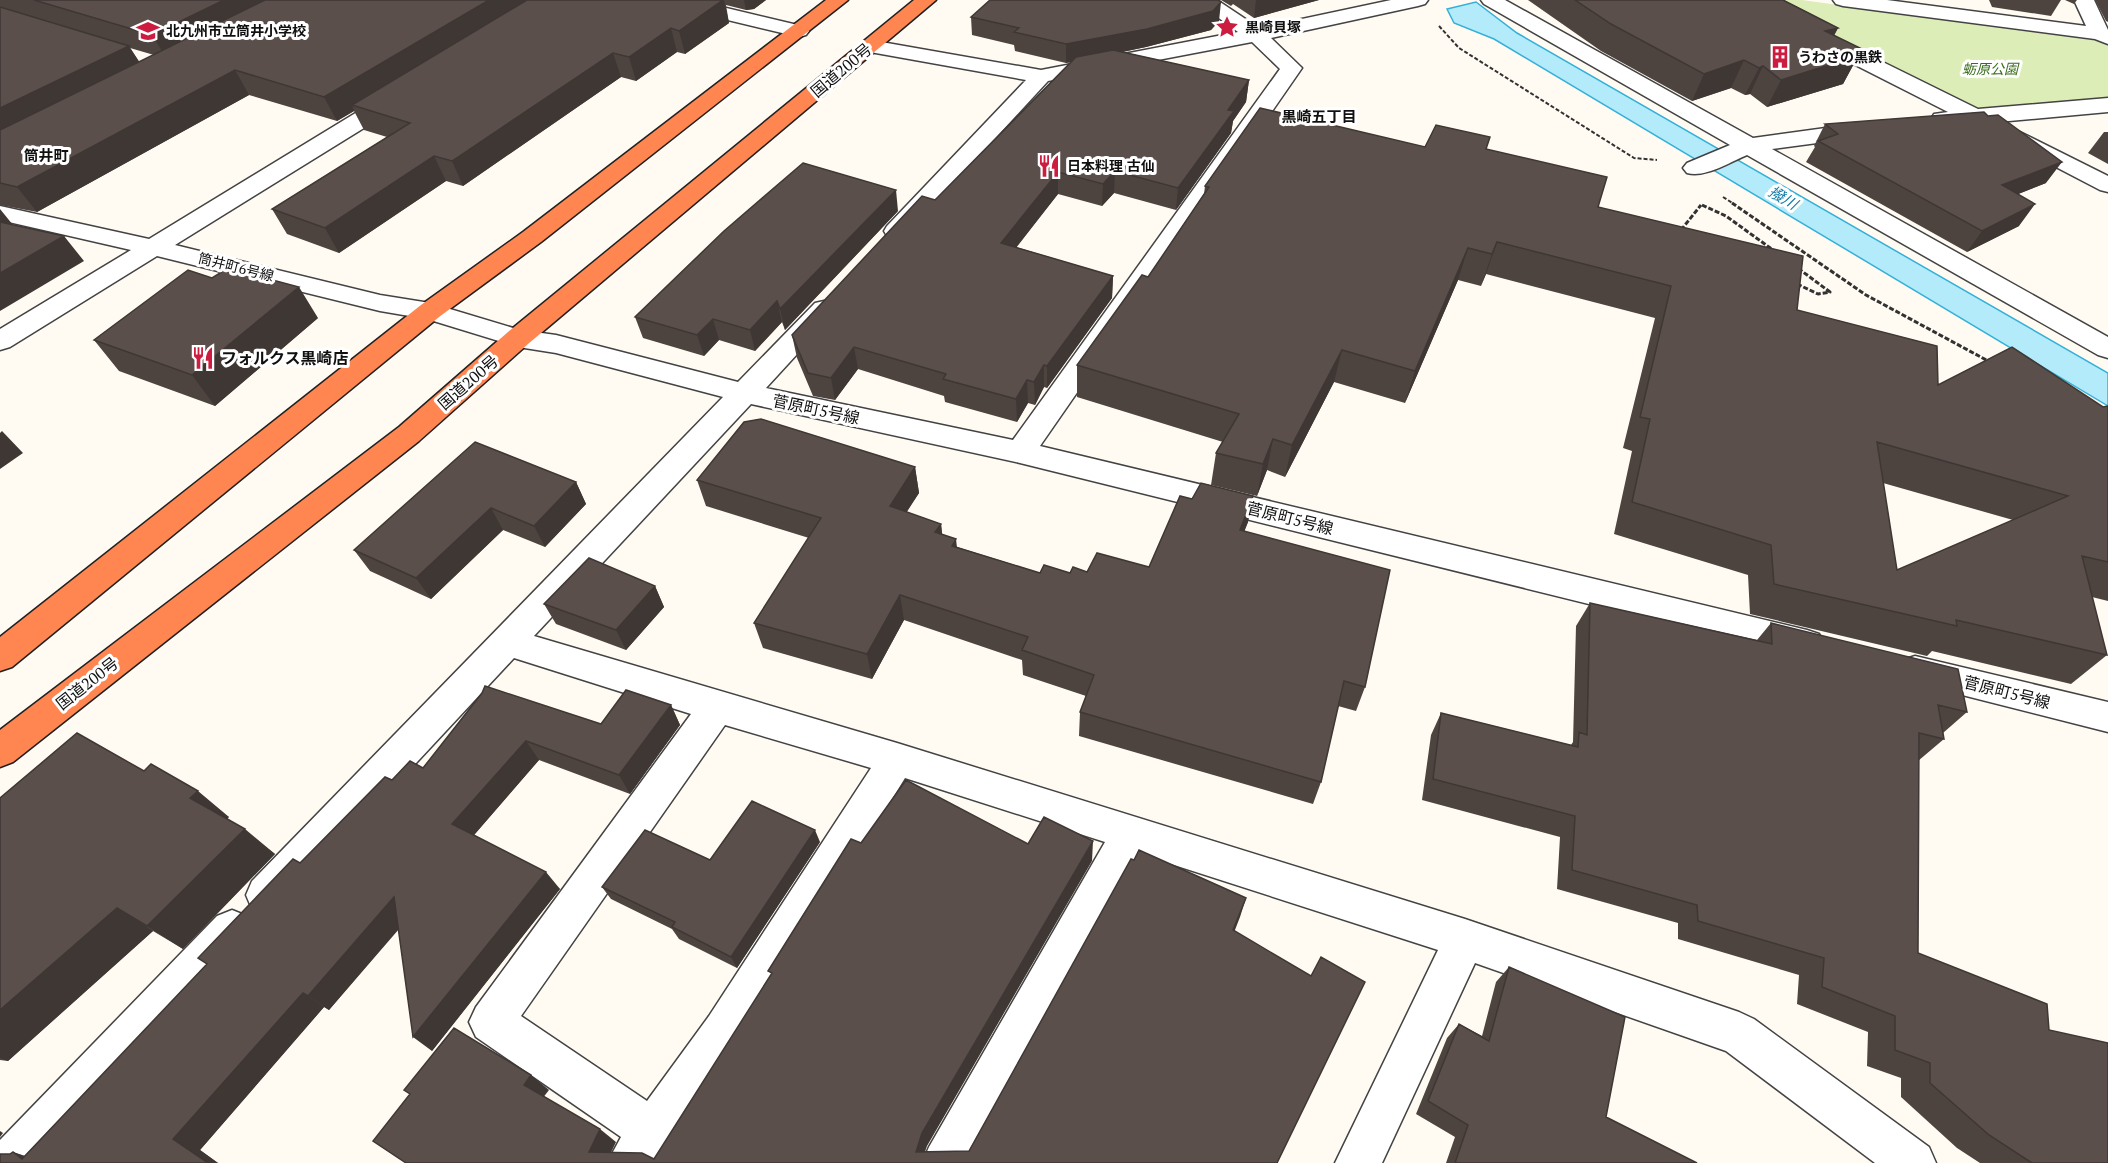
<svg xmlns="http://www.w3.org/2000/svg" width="2108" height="1163" viewBox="0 0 2108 1163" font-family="'PT Serif','Noto Sans JP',serif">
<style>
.green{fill:#dcedb8}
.water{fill:#b3ebfb;stroke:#34b0d8;stroke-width:1.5}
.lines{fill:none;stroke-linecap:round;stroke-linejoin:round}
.minor-casing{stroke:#434343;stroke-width:3}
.highway-casing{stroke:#212121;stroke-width:3}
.path-far1{stroke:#323232;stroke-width:2;stroke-dasharray:4 2;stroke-linecap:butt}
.path{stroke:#323232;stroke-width:3;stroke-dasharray:5 2;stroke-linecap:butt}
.minor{fill:#fff;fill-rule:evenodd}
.highway{fill:#ff8551;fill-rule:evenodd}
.wall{fill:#4d4440;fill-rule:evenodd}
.shaded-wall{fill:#3f3734}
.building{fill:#5a4f4b;stroke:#3f3734;stroke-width:1.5;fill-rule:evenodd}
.labels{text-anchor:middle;stroke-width:6;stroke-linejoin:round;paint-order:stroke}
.far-poi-label{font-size:14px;font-weight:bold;fill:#101010;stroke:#fff;text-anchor:start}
.far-park-label{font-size:14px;font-style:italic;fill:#396e1a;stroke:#fff}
.far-street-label{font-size:14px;fill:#101010;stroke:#fff}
.far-neighbourhood-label{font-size:15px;font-weight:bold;fill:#101010;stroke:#fff}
.far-water-label{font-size:15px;font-style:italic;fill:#0e7ba5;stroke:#fff}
.street-label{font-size:16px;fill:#101010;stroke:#fff}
.poi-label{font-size:16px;font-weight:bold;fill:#101010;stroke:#fff;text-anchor:start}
</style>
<rect width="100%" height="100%" fill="#fffbf3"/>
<path class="green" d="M1761,0H1802L2099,41L2108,45V98L1982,113Z"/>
<path class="water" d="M1476,2L1517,33L2108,373V406L1494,39L1454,23L1447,9Z"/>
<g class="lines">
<g class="minor-casing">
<path id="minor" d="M658,0H693L806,27L809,31L806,35L799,37L661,4Z
M1194,0H1217L1259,28L1391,0H1428L1425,4L1418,6L1271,38L1302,68L1040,446L1807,630L1819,634L1824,644L1819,654L1807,658L1020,463L751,404L534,636L897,743L1465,919L1739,1012L1754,1019L1929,1147L1936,1163H1875L1726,1051L1475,963L1382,1163H1335L1438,950L1140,854L970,1163H922L929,1147L1105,842L905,778L739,1046L658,1163H607L621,1137L476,1037L469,1022L476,1007L691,714L514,658L280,909L266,914L252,909L246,895L252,881L723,397L556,353L518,347L427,319L380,311L157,256L10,347L0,350V329L131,250L0,220V206L149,239L390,92L398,90L406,92L409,97L406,102L175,245L380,295L430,303L520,330L556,335L738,382L815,303L824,301L833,303L837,309L833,315L766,388L1013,440L1280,69L1252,42L1048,81L905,236L896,238L887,236L884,231L887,226L1026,80L870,52L863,50L860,46L863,42L870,40L1041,70L1238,32ZM725,725L871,768L709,1016L647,1101L521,1016Z
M1481,0H1505L1753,138L1862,123L1870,125L1873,130L1870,135L1862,137L1772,149L2108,337V358L2098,355L1747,155C1730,162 1706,178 1687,173L1683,168L1687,163L1730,145L1484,4Z
M1732,0H1757L1978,109L2108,98V112L1976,124L1942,126L1934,124L1931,119L1934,114L1948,112L1735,4Z
M1833,0H1887L2086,26L2074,0H2094L2108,30V44L2095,39L1843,6L1836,4Z
M2020,132L2108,176V192L2100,190L2012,144L2009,139L2012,134Z
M1915,656L2108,702V732L1903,680L1897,670L1903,660Z
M232,910L247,916L253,930L247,944L42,1163H0V1140L217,916Z"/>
</g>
<g class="highway-casing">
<path id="highway" d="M826,0H848L541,242L439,317L12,667L0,671V637L421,305L523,232Z
M914,0H936L528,344L419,441L13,762L0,767V730L399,427L508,332Z"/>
</g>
<path class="path-far1" d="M1439,26L1459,48L1634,158L1657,160
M1723,197L1734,204"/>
<path class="path" d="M1732,203L1866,295L1990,362
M1702,205L1726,216L1773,250
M1681,230L1701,205
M1797,284L1818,294L1830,292L1799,269"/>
<use href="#minor" class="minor"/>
<use href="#highway" class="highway"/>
</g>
<path class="wall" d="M0,0H766L754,9L746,10L726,5L729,23L685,54L677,52L636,81L621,77L463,186L446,181L339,253L287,234L272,209L387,137L364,130L354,111L337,121L249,95L37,212L0,205ZM130,48L154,55L139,62Z
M1221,0H1319L1254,18L1233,4L1231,6Z
M1528,0H1783L1838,28L1834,35L1858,56L1843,84L1767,107L1750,94L1745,95L1731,88L1692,101L1601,51Z
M1989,0H2061L2051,16L1992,7Z
M2065,0H2077L2074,4Z
M2095,0H2108V22L2106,21Z
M971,17L1219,21L1211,30L1146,47L1123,52L1249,80L1246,102L1233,121L1231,133L1176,210L1114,193L1102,206L1058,194L1016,247L1113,276L1112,298L1047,388L1044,387L1035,405L1028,403L1017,422L945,402L944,396L858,369L835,400L813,396L797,358L792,335L935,200L1071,62L1066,63L1015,51L1014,45L972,35Z
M1825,124L2046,183L2018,194L2019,226L1967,252L1806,162L1815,147L1814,146Z
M2104,132H2108V164L2088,153Z
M1425,147L1487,149L1797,310L1938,385L2103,407L2108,406V601L2092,597L2107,655L2071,684L1932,651L1927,656L1750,614L1748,575L1614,534L1632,451L1623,448L1655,318L1486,274L1481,286L1458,280L1405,403L1334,382L1285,477L1267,470L1257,496L1211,485L1216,453L1223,442L1077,397V365L1148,277L1204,194L1205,186ZM1883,483L2013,520L1897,570Z
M898,211L785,330L782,322L755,351L719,340L704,356L643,338L635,317Z
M318,318L215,406L119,371L94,340Z
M915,467L919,493L906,512L941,524L942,534L957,547L1040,573H1070L1149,567L1192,499L1253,496L1248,522L1244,531L1365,687L1356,711L1338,706L1321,782L1313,804L1079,736L1080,712L1086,696L1023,675L1022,660L904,620L872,679L763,648L754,623L809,538L706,506L697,480Z
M576,482L586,504L545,547L503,530L431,599L370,571L354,550Z
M655,586L664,607L626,650L556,624L544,604Z
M1590,603L1757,640L1771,623L1967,712L1943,733L1944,739L1918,761V953L2049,1030L2108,1163H1980L1957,1148L1901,1097V1078L1867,1066L1868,1032L1797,1004L1799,975L1678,939V923L1557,889L1560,837L1422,800L1431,735L1441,713L1571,745L1573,742L1576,626Z
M482,693L601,724L671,705L680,725L630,794L539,760L474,835L560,889L432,1051L398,929L329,1010L324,1007L200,1150L218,1163H0L13,1152L25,1156L207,964L300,863L392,780L423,768Z
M144,771L229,817L227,818L275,854L183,949L153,931L8,1061L0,1060V798Z
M820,842L737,968L679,939L672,929L611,899L602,887L710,860Z
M1509,967L1606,1117L1697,1163H1446L1455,1137L1416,1114L1447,1038L1459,1024L1482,1036L1496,982Z"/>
<path class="shaded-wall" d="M224,0H284L167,59L152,35Z
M489,0H537L352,105L354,111L337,121L324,97Z
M723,0H724L729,23L685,54L679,31Z
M744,0H766L754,9L746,10Z
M1256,0H1319L1254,18Z
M1221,2L1219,21L1211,30L1146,47L1066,63V44Z
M671,28L677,52L636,81L629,57Z
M1838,28L1824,55L1825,31Z
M129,46L144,69L0,141V108Z
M1862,49L1843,84L1767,107L1781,80L1850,52Z
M613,53L621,77L463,186L452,161Z
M1744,60L1731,88L1692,101L1704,74Z
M1763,66L1750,94L1745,95L1759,68Z
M235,70L249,95L37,212L17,187Z
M1249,80L1246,102L1233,121L1231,133L1176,210L1178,188L1228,110Z
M434,156L446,181L339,253L325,228Z
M2062,162L2046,183L1986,207L2002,185Z
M1115,171L1114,193L1102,206L1103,184Z
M1058,172V194L1002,266L1001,243Z
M896,190L898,211L785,330L780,309Z
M2035,204L2019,226L1967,252L1982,231Z
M0,209L13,225L0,233Z
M64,236L84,261L0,311V273Z
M1497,242L1486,274L1481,286L1492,254Z
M1468,248L1458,280L1405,403L1415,371Z
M1113,276L1112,298L1047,388V366Z
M299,287L318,318L215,406L192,375Z
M777,301L782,322L755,351L750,330Z
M713,319L719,340L704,356L697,335Z
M854,347L858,369L835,400L831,378Z
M1342,350L1334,382L1285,477L1292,445Z
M1044,365V387L1035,405L1034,382Z
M1027,380L1028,403L1017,422L1016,399Z
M2,431L23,453L0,469V433Z
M1273,439L1267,470L1257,496L1263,464Z
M915,467L919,493L894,532L890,506Z
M576,482L586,504L545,547L534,526Z
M1253,496L1248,522L1235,556L1240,530Z
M491,508L503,530L431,599L416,578Z
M941,524L944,550L935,532Z
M956,539L959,565L952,546Z
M655,586L664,607L626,650L616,630Z
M900,595L904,620L872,679L867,654Z
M671,705L680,725L630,794L619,775Z
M526,741L539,760L468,842L452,824Z
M198,791L229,817L222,824L190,798Z
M245,829L275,854L183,949L147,926Z
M815,830L820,842L737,968L731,957Z
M1093,841L1092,861L927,1146L921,1163L916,1152L922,1133Z
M546,872L560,889L432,1051L413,1037Z
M394,897L412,914L329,1010L308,996Z
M1246,898L1240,917L1228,948L1233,930Z
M117,908L153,931L8,1061L0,1058V1010Z
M303,993L324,1007L200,1150L218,1163H208L173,1139Z
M531,1075L549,1090L542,1099L524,1085Z
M600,1129L616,1142L606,1163L589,1152Z
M0,1131L3,1133L0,1137Z
M13,1152L44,1163L22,1159Z"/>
<path class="building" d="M34,0H224L152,35Z
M265,0H489L324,97L235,70L17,187L0,183V130Z
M527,0H723L679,31L671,28L629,57L613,53L452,161L434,156L325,228L272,209L410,123L352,105Z
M990,0H1218L1221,2L1213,11L1147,29L1066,44L1014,32L1019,28L971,17Z
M1575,0H1783L1838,28L1825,31L1862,49L1850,52L1858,56L1781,80L1763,66L1759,68L1744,60L1704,74L1611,24Z
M0,7L129,46L0,108Z
M1113,50L1249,80L1228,110L1234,111L1178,188L1115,171L1103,184L1058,172L1001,243L1113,276L1047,366L1044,365L1034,382L1027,380L1016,399L943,379L946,374L854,347L831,378L808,373L792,335L922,196L935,200L1076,57Z
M1260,108L1425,147L1436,125L1490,137L1486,149L1607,177L1598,207L1803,256L1797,310L1937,346L1938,385L2012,347L2103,407L2108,406V562L2082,556L2107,655L1956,620L1957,626L1774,584L1771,545L1632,502L1650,419L1640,417L1671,286L1497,242L1492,254L1468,248L1415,371L1342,350L1292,445L1273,439L1263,464L1216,453L1239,414L1077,365L1142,275L1148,277L1209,187L1205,186ZM1877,442L2068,496L1897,570Z
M1984,112L1988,116L1998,115L2062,162L2002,185L2035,204L1982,231L1818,141L1838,134L1825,124Z
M803,163L896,190L780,309L777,301L750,330L713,319L697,335L635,317L724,231Z
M0,222L64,236L0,273Z
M228,268L299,287L192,375L94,340L188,270L212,278Z
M761,419L915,467L890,506L941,524L935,532L956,539L952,546L1040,573L1044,565L1070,573L1073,567L1087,572L1097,553L1149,567L1180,496L1192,499L1201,483L1253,496L1240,530L1390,570L1365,687L1344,681L1321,782L1080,712L1094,675L1022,650L1028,637L900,595L867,654L754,623L821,518L697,480L744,422Z
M475,442L576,482L534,526L491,508L416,578L354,550Z
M589,558L655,586L616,630L544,604Z
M1590,603L1772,644L1771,623L1958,669L1967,712L1938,705L1944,739L1919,733L1918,953L2047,1004L2049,1030L2108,1043V1163H2032L1989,1135L1930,1083V1063L1895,1050V1016L1822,987L1824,958L1698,921L1697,905L1572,870L1575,816L1433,779L1441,713L1578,747L1579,732L1587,735Z
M485,686L601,724L626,690L671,705L619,775L526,741L452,824L546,872L413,1037L394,897L308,996L303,993L173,1139L208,1163H0V1154H10L13,1152L22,1159L207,964L198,958L293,859L300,863L385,777L392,780L410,761L423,768L482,693Z
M77,733L144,771L151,764L198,791L190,798L245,829L147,926L117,908L0,1010V798Z
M906,780L1028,844L1044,817L1093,841L922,1133L916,1152L969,1151L1131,859L1134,860L1139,850L1246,898L1233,930L1311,976L1321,957L1365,982L1277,1163H406L373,1141L410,1094L404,1090L454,1028L531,1075L524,1085L600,1129L589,1152L642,1153L654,1159L772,973L768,971L851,839L861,843Z
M752,801L815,830L731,957L672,927L675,922L602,887L645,830L710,860Z
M1509,967L1625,1017L1606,1117L1697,1163H1455L1468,1125L1428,1101L1459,1024L1489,1041Z"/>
<defs>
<g id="sight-bare" transform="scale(1.8)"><path d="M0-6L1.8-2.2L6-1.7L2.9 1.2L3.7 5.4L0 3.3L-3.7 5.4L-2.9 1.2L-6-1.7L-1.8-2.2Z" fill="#cc1c40" stroke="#fff" stroke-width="2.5" paint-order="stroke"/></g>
<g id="school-bare" transform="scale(1.8)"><path d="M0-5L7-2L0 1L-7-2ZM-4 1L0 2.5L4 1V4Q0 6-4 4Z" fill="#cc1c40" stroke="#fff" stroke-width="2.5" paint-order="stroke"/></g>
<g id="building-bare" transform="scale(1.8)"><path d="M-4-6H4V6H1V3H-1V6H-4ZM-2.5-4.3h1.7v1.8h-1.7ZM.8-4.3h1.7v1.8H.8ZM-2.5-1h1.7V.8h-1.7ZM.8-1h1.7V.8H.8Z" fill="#cc1c40" stroke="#fff" stroke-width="2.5" paint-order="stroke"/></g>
<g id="restaurant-bare" transform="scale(1.8)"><path d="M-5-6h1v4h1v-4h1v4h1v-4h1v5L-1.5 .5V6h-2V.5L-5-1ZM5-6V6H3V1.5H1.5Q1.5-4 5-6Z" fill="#cc1c40" stroke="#fff" stroke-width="2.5" paint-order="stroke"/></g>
</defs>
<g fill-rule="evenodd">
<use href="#sight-bare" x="1227" y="27"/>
<use href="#school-bare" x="148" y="31"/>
<use href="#building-bare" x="1780" y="57"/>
<use href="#restaurant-bare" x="1049" y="166"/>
<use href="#restaurant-bare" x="203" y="358"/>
</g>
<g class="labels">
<g class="far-poi-label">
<text x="1245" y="32">黒崎貝塚</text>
<text x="166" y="36">北九州市立筒井小学校</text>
<text x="1798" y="62">うわさの黒鉄</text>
<text x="1067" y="171">日本料理 古仙</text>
</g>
<g class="far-park-label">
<text x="1990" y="74">蛎原公園</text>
</g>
<g class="far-street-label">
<text transform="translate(236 267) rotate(14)" y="5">筒井町6号線</text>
</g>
<g class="far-neighbourhood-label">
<text x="1319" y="122">黒崎五丁目</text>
<text x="46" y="161">筒井町</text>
</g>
<g class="far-water-label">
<text transform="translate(1783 198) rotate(31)" y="5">撥川</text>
</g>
<g class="street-label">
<text transform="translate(841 70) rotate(-40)" y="6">国道200号</text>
<text transform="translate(468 382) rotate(-41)" y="6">国道200号</text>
<text transform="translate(816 409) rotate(12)" y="6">菅原町5号線</text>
<text transform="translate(1290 518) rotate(14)" y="6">菅原町5号線</text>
<text transform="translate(87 683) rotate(-38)" y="6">国道200号</text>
<text transform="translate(2007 692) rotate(14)" y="6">菅原町5号線</text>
</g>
<g class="poi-label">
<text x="221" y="364">フォルクス黒崎店</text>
</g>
</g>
</svg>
